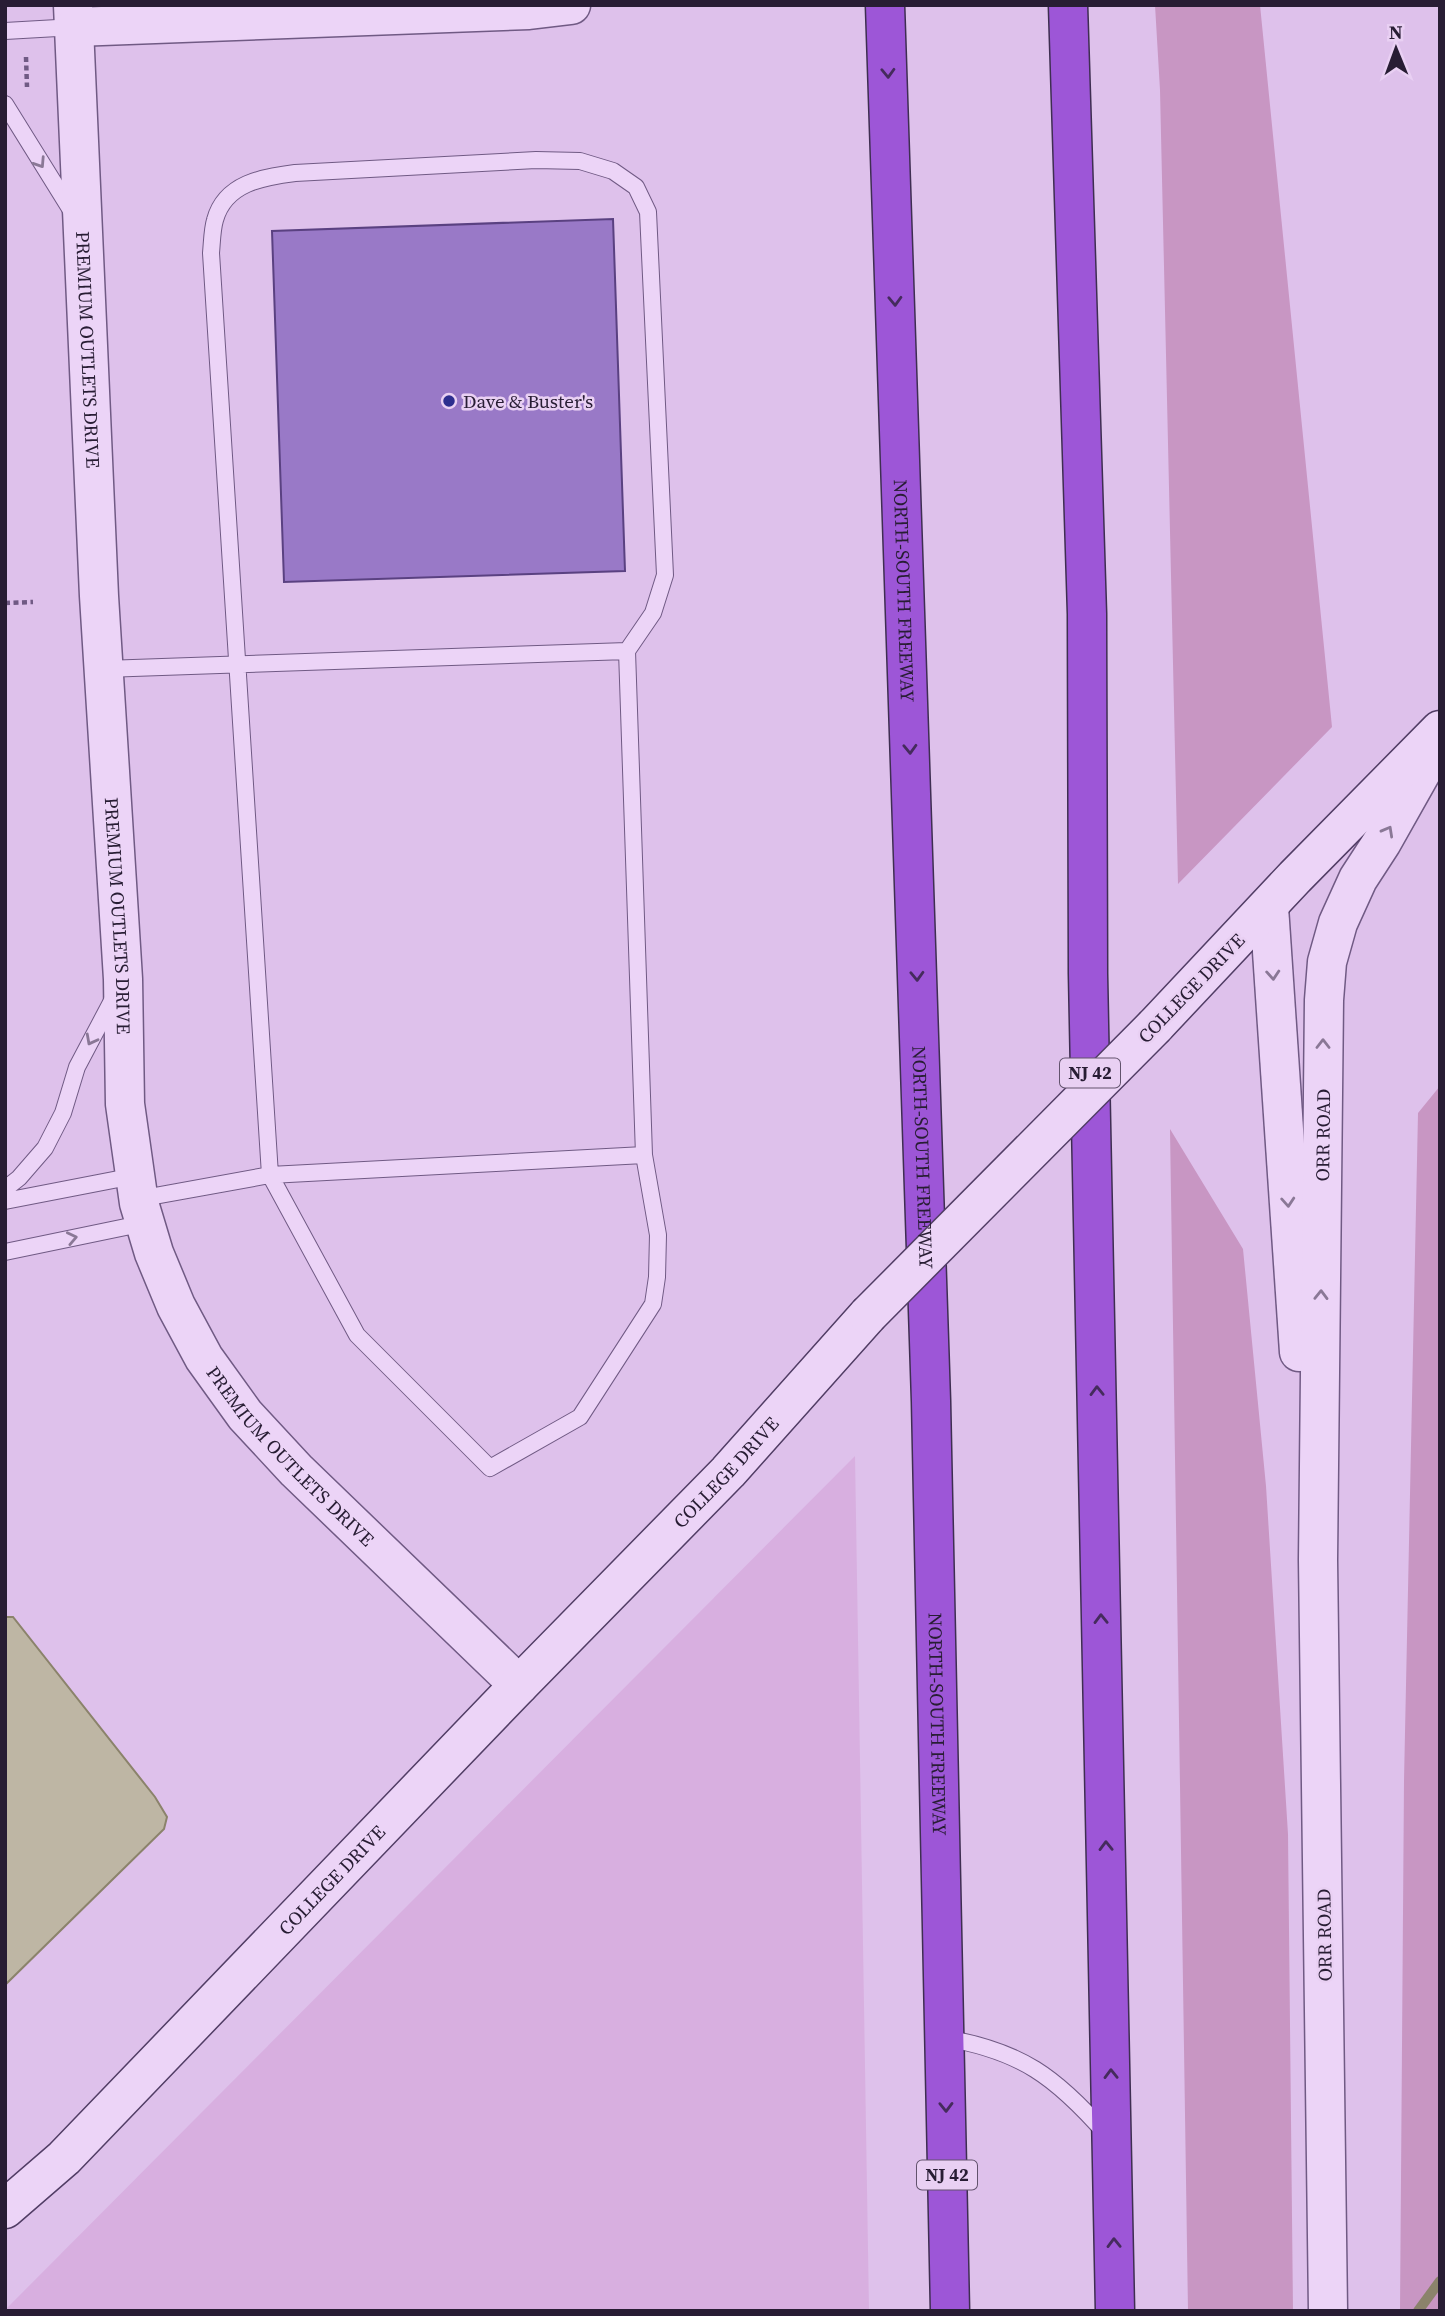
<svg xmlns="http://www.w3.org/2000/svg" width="1445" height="2316" viewBox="0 0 1445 2316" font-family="'Source Serif 4',serif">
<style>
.farmland{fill:#d8afe0}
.green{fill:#c896c3}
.water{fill:#beb6a4;stroke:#8b836b;stroke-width:2}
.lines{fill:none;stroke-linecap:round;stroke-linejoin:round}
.stream{stroke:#8b836b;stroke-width:10}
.building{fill:#9979c7;stroke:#5a4181;stroke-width:2}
.service-casing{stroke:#705a84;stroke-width:18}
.tertiary-casing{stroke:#705a84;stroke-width:41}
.secondary-casing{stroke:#513d65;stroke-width:41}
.motorway-casing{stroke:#3e2e51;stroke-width:41}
.path{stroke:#705a84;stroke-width:4.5;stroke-dasharray:5 3.5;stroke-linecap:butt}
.service{stroke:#ecd4f7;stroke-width:16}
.tertiary{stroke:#ecd4f7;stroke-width:38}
.secondary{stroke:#ecd4f7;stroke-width:38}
.motorway{stroke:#9d56d7;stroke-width:38}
.secondary-bridge-casing{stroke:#513d65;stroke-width:41;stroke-linecap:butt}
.secondary-bridge{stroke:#ecd4f7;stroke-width:38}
.oneway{stroke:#452b5d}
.oneway2{stroke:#8a7896}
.poi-dot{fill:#2d2e8f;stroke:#e9d0f3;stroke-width:2.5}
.labels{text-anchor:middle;stroke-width:5;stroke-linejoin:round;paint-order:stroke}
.shield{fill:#e9d0f3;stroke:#62536d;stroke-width:2}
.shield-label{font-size:18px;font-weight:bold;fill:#281d34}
.street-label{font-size:19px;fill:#281d34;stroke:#e9d0f3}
.poi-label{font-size:19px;fill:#281d34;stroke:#e9d0f3;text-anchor:start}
</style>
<rect width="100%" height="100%" fill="#dec1eb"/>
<path class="farmland" d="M855,1456L869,2311H5V2310Z"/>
<path class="green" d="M1155,5H1260L1332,727L1178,884L1160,90Z
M1440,1086V2311H1400L1404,1781L1418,1113Z
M1170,1129L1243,1249L1266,1486L1288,1834L1293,2311H1188Z"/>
<path class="water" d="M5,1617H13L155,1797L167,1817L164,1829L5,1985Z"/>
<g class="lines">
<path class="stream" d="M1418,2311L1440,2281"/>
</g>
<path class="building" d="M613,219L625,571L284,582L272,231Z"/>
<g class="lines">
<g class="service-casing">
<path id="service" d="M5,31L75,27
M5,104L74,215
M627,651L653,613L665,575L648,212L636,187L613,171L580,161L536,160L295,173C263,177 225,183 215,220C212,230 212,243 211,253L270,1175L644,1155
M104,669L627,651L644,1155L658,1235L657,1277L653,1304L580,1417L490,1468L357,1335L270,1175L138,1199
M5,1189L19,1178L45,1148L63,1113L77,1067L114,997
M5,1201L134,1176
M5,1252L145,1223
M945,2038C1021,2051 1056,2077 1106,2134"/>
</g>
<g class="tertiary-casing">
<g id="tertiary">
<path id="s1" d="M73,5L99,596L123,979L125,1104L139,1203L154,1253L176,1306L204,1358L245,1415L296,1470L519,1685"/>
<path d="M75,27L529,10L571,5"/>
<path d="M1269,907L1299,1352"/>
<path id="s2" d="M1328,2311L1318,1560L1324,1000L1327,962L1338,923L1358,879L1382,842L1440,739"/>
</g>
</g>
<g class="secondary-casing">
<g id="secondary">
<path d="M1155,1026L1295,877L1440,730"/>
<path id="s3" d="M5,2209L64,2158L519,1685L728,1472L868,1315"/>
</g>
</g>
<g class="motorway-casing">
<g id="motorway">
<path id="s4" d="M885,5L931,1401L950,2311"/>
<path d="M1068,5L1087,614L1088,974L1115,2311"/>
</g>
</g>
<path class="path" d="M26,57L27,87
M5,603L33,602"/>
<use href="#service" class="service"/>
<use href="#tertiary" class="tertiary"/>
<use href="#secondary" class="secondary"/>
<use href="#motorway" class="motorway"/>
<g class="secondary-bridge-casing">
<path id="secondary-bridge" d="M868,1315L1155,1026"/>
</g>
<use href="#secondary-bridge" class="secondary-bridge"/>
</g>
<defs><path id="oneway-chevron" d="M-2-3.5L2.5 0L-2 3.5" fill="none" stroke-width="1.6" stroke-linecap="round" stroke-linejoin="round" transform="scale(1.75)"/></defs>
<g class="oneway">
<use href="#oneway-chevron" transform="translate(888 73) rotate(88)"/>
<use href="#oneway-chevron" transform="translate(895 301) rotate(88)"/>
<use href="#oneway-chevron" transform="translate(910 749) rotate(88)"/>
<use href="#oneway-chevron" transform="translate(917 976) rotate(88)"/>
<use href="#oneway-chevron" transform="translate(1097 1391) rotate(-91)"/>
<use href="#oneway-chevron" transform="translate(1101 1619) rotate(-91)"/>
<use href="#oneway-chevron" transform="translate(1106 1846) rotate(-91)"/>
<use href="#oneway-chevron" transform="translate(1111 2074) rotate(-91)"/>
<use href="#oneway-chevron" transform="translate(946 2107) rotate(89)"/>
<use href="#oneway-chevron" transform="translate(1114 2243) rotate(-91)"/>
</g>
<g class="oneway2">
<use href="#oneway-chevron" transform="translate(40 163) rotate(57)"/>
<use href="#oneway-chevron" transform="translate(1388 831) rotate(-61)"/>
<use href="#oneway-chevron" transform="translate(1273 975) rotate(86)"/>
<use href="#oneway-chevron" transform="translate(91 1040) rotate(118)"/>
<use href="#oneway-chevron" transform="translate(1323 1044) rotate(-90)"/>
<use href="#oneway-chevron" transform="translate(1288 1202) rotate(86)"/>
<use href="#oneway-chevron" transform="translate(72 1238) rotate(-12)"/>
<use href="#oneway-chevron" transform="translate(1321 1295) rotate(-89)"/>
</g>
<circle class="poi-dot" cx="449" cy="401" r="7"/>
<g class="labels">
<g class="shield">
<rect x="1060" y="1058.5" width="60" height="29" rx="5"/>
<rect x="917" y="2160.5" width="60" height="29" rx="5"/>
</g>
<g class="shield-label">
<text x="1090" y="1079">NJ 42</text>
<text x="947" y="2181">NJ 42</text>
</g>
<g class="street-label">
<text dy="7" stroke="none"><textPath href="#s1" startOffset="345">PREMIUM OUTLETS DRIVE</textPath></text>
<text dy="7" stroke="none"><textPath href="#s4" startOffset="586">NORTH-SOUTH FREEWAY</textPath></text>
<text dy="7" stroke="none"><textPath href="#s1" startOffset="912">PREMIUM OUTLETS DRIVE</textPath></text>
<text transform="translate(1191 988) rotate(-46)" y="7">COLLEGE DRIVE</text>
<text dy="7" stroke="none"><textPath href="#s2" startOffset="1176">ORR ROAD</textPath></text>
<text dy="7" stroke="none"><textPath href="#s4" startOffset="1153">NORTH-SOUTH FREEWAY</textPath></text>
<text dy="7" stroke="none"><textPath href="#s1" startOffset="1500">PREMIUM OUTLETS DRIVE</textPath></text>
<text dy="7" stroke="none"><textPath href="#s3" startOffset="1031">COLLEGE DRIVE</textPath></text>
<text dy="7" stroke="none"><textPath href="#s4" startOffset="1720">NORTH-SOUTH FREEWAY</textPath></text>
<text dy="7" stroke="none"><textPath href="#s3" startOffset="464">COLLEGE DRIVE</textPath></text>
<text transform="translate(1324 1935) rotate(-91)" y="7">ORR ROAD</text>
</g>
<g class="poi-label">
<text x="463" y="408">Dave &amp; Buster's</text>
</g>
</g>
<rect width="1445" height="2316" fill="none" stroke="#281d34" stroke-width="14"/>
<g transform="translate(1396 49) rotate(359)" stroke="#e9d0f3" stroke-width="5" paint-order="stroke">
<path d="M0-5L12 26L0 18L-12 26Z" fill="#281d34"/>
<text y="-10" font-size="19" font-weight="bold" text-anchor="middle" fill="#281d34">N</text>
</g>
</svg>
